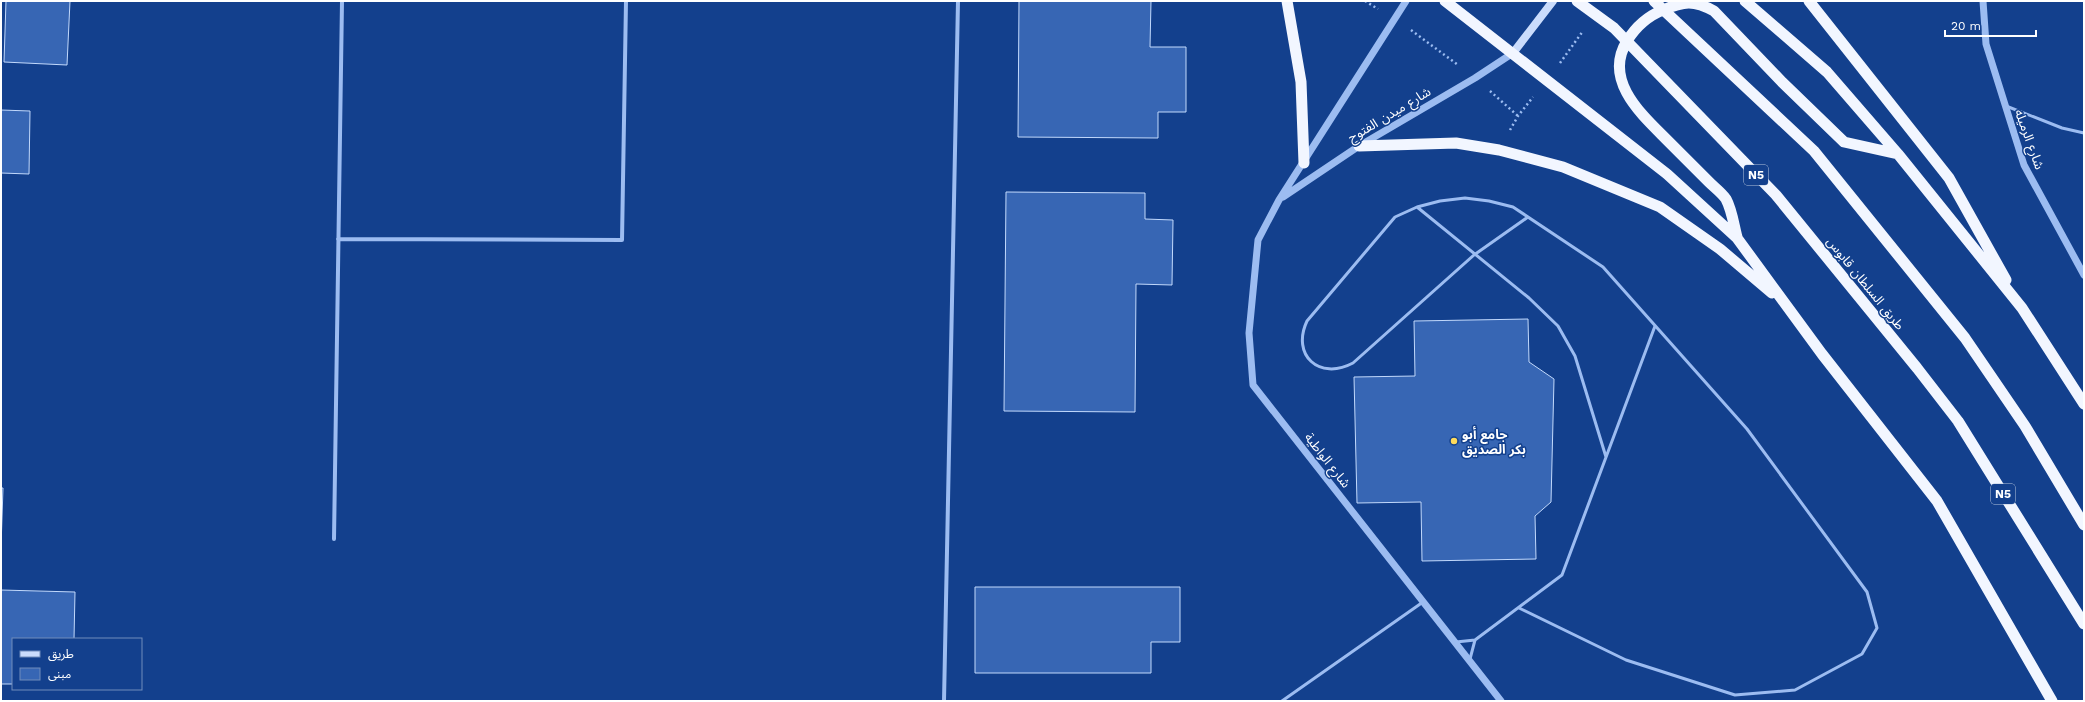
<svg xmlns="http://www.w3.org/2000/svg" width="2085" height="702" viewBox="0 0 2085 702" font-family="'Work Sans','Noto Sans Arabic',sans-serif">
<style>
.building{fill:#3766b4;stroke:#c2d9fc}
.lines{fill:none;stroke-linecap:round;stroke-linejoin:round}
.path{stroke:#9cbcf1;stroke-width:2.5;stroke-dasharray:2 3;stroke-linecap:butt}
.service{stroke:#9cbcf1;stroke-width:3}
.minor{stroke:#9cbcf1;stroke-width:4}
.tertiary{stroke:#9cbcf1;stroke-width:7}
.secondary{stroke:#cadcfc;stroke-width:8}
.trunk{stroke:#f2f6ff;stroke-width:11}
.poi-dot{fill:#ffdb5b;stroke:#13408d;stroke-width:1.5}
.labels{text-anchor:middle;stroke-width:3;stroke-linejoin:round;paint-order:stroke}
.shield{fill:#13408d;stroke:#b8c6dd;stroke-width:1}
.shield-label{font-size:12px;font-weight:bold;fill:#fff}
.street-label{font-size:13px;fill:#fff;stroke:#13408d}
.poi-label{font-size:13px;font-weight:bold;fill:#fff;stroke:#13408d;text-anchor:start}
</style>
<rect width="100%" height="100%" fill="#13408d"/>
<path class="building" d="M6,1H70L67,65L4,62Z
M1019,1H1151L1150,47H1186V112H1158V138L1018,137Z
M1,110L30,111L29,174L1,173Z
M1006,192L1145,193V219L1173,220L1172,285L1136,284L1135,412L1004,411Z
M1528,319L1529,362L1554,379L1551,502L1535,516L1536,559L1422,561L1421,502L1357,503L1354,377L1415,376L1414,321Z
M1,488H3L1,547Z
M975,587H1180V642H1151V673H975Z
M1,590L75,592L74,639H13V684H1Z"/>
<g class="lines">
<path class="path" d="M1365,1L1378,9
M1411,30L1458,65
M1560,63L1583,31
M1490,91L1518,116
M1510,130L1518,116L1533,97"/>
<path class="service" d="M2006,106L2062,128L2084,133
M1417,207L1529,298L1558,326L1575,356L1606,457
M1519,608L1626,660L1735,695L1795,690L1862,654L1877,628L1867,592L1747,429L1603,267L1513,207L1489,201L1465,198L1440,201L1417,207L1395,217L1307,321C1291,355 1319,381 1353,363L1474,255L1528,217
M1456,642L1475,640L1562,575L1655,326
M1470,659L1475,640
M1282,701L1423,602"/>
<path class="minor" d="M338,239L622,240L626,1
M334,539L342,1
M944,701L958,1"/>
<path class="tertiary" d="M1406,1L1279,200L1258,240L1249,333L1253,385L1501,701
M1983,1L1986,44L2024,165L2084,275
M1283,197L1359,146L1475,78L1513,53"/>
<path class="secondary" d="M1513,53L1553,1"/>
<path class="trunk" d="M1287,1L1301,82L1304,163
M1445,1L1667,174L1737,238L1822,354L1937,501L2052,701
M1577,1L1614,28L1776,195L1917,368L1958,421L2084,624
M1654,1L1814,151L1965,338L2025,426L2084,525
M1745,1L1827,72L1898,154L2022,308L2084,404
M1809,1L1949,178L2006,280
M1359,146L1456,143L1499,150L1563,167L1660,207L1720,249L1772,293
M1737,237C1734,226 1732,210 1726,199C1722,193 1714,187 1709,182C1695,168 1680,153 1666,139C1641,114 1603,80 1627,41C1635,28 1648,16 1663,10C1684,1 1694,0 1714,11L1782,82L1844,142L1898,154"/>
</g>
<circle class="poi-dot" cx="1454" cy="441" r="4"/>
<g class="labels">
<g class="shield">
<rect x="1744" y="165" width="24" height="20" rx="3"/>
<rect x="1991" y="484" width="24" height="20" rx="3"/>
</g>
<g class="shield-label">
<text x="1756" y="179">N5</text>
<text x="2003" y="498">N5</text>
</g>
<g class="street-label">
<text transform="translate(1389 114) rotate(-31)" y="5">شارع ميدن الفتوح</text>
<text transform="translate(2030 139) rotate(70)" y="5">شارع الرميله</text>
<text transform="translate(1866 283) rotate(51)" y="5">طريق السلطان قابوس</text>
<text transform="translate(1328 460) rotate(52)" y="5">شارع الواطية</text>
</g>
<g class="poi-label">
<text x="1462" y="439">جامع أبو<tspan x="1462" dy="15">بكر الصديق</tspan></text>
</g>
</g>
<rect width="2085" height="702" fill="none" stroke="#ffffff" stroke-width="4"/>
<rect x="12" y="638" width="130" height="52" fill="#13408d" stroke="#718cbb"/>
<rect x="20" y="651" width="20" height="6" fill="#cadcfc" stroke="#718cbb"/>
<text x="48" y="658" font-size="12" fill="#ffffff">طريق</text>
<rect x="20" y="668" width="20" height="12" fill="#3766b4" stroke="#718cbb"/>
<text x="48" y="678" font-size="12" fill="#ffffff">مبنى</text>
<path d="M1945 30v6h91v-6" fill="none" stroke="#ffffff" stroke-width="2"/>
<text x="1951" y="30" font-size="12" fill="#ffffff" stroke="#13408d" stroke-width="3" paint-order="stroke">20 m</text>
</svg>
